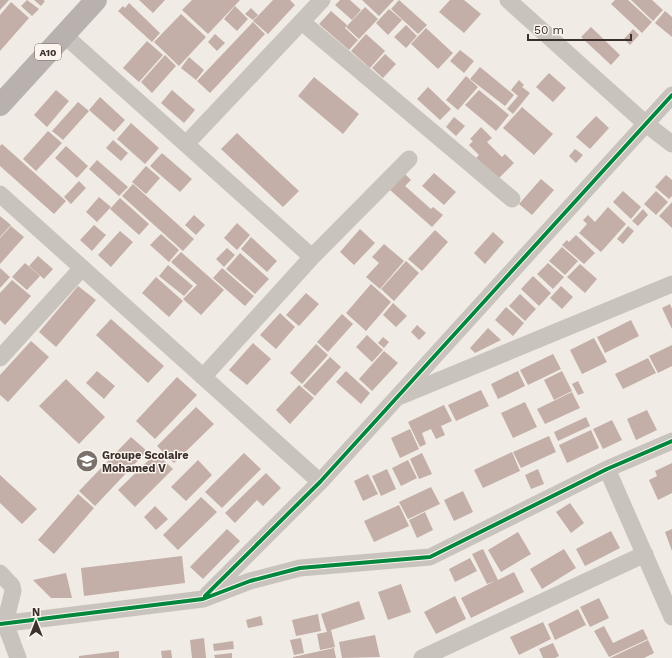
<svg xmlns="http://www.w3.org/2000/svg" width="672" height="658" viewBox="0 0 672 658" font-family="'Work Sans',sans-serif">
<style>
.building{fill:#c3afa7}
.lines{fill:none;stroke-linecap:round;stroke-linejoin:round}
.minor{stroke:#c9c3be;stroke-width:17}
.primary{stroke:#b8b1ad;stroke-width:22}
.cycleway-casing{stroke:#fbf5ee;stroke-width:6}
.cycleway{stroke:#00873e;stroke-width:4}
.labels{text-anchor:middle;stroke-width:3;stroke-linejoin:round;paint-order:stroke}
.shield{fill:#fbf5ee;stroke:#756b66;stroke-width:1}
.shield-label{font-size:10px;font-weight:bold;fill:#3b302b}
.poi-label{font-size:11px;font-weight:bold;fill:#3b302b;stroke:#fbf5ee;text-anchor:start}
</style>
<rect width="100%" height="100%" fill="#f0ebe5"/>
<path class="building" d="M0,0H9L0,10Z
M27,0L39,9L32,16L21,6Z
M34,0H43L45,1L41,6Z
M139,0H165L153,13Z
M192,0H240L208,34L182,10Z
M273,0H290L295,5L268,34L253,21Z
M340,0H350L361,10L352,20L335,5Z
M362,0H394L379,16Z
M399,0L427,25L418,34L391,9Z
M450,0H464L481,14L464,33L439,12Z
M615,0H628L652,22L642,33L611,4Z
M631,0H652L663,10L653,21Z
M11,2L29,18L0,51V15Z
M129,3L160,33L152,42L118,11L123,6L125,8Z
M235,6L248,19L237,31L224,19Z
M365,7L378,19L359,39L346,27Z
M251,8L258,15L253,20L245,14Z
M389,9L402,20L388,35L376,23Z
M331,11L347,25L345,28L358,40L349,50L319,24Z
M665,11L672,17V37L655,23Z
M181,14L206,37L179,66L154,42Z
M253,22L265,34L210,93L197,81Z
M406,25L417,36L406,48L394,37Z
M591,27L620,55L611,65L581,37Z
M426,28L453,53L438,69L411,44Z
M633,29L639,35L630,45L624,39Z
M215,34L225,43L217,51L208,42Z
M366,34L385,51L370,68L351,51Z
M147,41L163,55L139,82L123,68Z
M460,50L474,61L464,73L450,61Z
M385,54L396,64L383,78L372,68Z
M165,55L176,66L152,93L141,82Z
M189,57L204,70L196,80L181,68Z
M480,67L514,95L505,106L470,79Z
M549,73L566,88L553,102L536,87Z
M466,76L478,87L458,110L446,100Z
M314,77L359,114L343,134L298,96Z
M519,80L524,85L522,87L530,93L513,114L507,109L518,96L511,90Z
M428,87L451,109L440,120L417,99Z
M56,90L69,101L47,127L34,115Z
M172,90L195,110L184,123L161,103Z
M479,90L509,115L496,131L465,105Z
M100,97L125,120L114,132L89,110Z
M78,102L89,111L63,140L52,131Z
M522,107L553,134L534,155L503,128Z
M596,116L609,128L590,149L576,137Z
M454,117L465,126L456,136L446,127Z
M131,123L159,148L145,164L117,139Z
M481,127L492,138L487,142L502,157L505,154L514,163L498,179L476,158L479,155L469,145L473,141L470,139Z
M48,131L62,143L36,171L23,159Z
M237,133L299,191L283,207L221,149Z
M113,140L128,153L121,161L106,148Z
M2,144L66,201L54,214L0,166V146Z
M66,146L88,166L77,178L55,158Z
M575,149L583,155L576,163L569,156Z
M162,153L192,179L180,192L150,166Z
M97,160L128,187L119,196L89,169Z
M146,166L160,178L146,194L132,182Z
M434,173L456,192L444,205L422,186Z
M405,174L411,180L405,186L431,209L433,207L443,215L432,227L390,190Z
M666,175L672,180V196L669,199L655,187Z
M541,179L554,190L532,215L519,204Z
M79,181L86,188L71,204L64,197Z
M133,184L194,239L183,251L122,196Z
M623,191L641,207L631,219L613,202Z
M656,191L668,202L656,215L644,204Z
M99,197L111,207L97,222L86,212Z
M120,198L149,224L139,235L110,209Z
M672,202V228L659,216Z
M608,207L626,224L601,252L579,233L587,224L583,220L588,215L595,222Z
M643,209L648,215L638,226L632,221Z
M194,215L205,225L196,235L185,225Z
M0,216L11,225L0,237Z
M237,223L250,235L237,250L224,238Z
M94,225L106,235L92,251L80,240Z
M11,226L24,237L0,264V238Z
M628,226L634,231L623,244L617,239Z
M360,229L375,243L354,265L340,252Z
M435,230L448,242L422,271L408,259Z
M120,231L133,242L111,267L98,255Z
M493,232L504,242L485,264L474,253Z
M161,234L179,250L169,262L150,245Z
M576,235L595,253L584,264L562,245L567,240L569,242Z
M251,237L277,261L267,272L241,249Z
M384,244L404,261L380,289L366,277L379,263L372,257Z
M562,247L578,261L565,275L549,261Z
M227,248L235,255L224,267L216,259Z
M181,252L224,290L201,315L183,299L197,285L171,262Z
M240,253L269,279L255,294L226,269Z
M38,256L53,269L44,279L29,266Z
M406,261L419,273L394,301L381,289Z
M25,263L40,276L27,290L12,277Z
M548,263L564,277L553,289L537,274Z
M580,264L597,279L585,293L567,277Z
M168,265L193,286L184,296L159,276Z
M0,268L10,277L0,288Z
M222,268L254,296L245,306L213,278Z
M533,276L551,293L539,306L521,289Z
M156,277L183,301L169,317L142,293Z
M12,280L31,296L5,325L0,320V293Z
M371,284L391,302L366,331L346,313Z
M78,286L96,300L56,347L39,332Z
M561,286L573,297L562,309L550,298Z
M306,293L319,304L299,326L286,315Z
M520,294L536,309L525,321L509,306Z
M393,303L407,316L396,327L383,315Z
M670,304L672,309V329L662,308Z
M506,307L524,323L513,336L495,320Z
M280,313L295,327L276,349L260,335Z
M342,314L353,324L328,352L317,342Z
M111,319L164,366L148,383L96,335Z
M631,320L639,336L605,353L597,337Z
M417,325L426,333L419,340L411,332Z
M488,328L501,340L475,353L470,348Z
M367,335L383,350L372,362L356,347Z
M383,337L389,342L384,348L378,343Z
M594,338L607,362L582,374L570,350Z
M31,341L49,357L8,402L0,395V375Z
M253,343L271,359L247,385L229,370Z
M316,344L328,355L302,384L290,373Z
M672,345V366L658,373L649,356Z
M384,351L398,363L372,391L359,379Z
M553,354L561,369L528,385L520,370Z
M330,357L341,367L315,396L303,386Z
M648,358L656,373L623,389L615,374Z
M97,371L115,386L104,399L86,383Z
M346,371L370,393L361,404L336,382Z
M518,371L525,386L498,399L491,384Z
M562,371L572,391L554,400L544,380Z
M177,377L197,395L155,439L136,421Z
M66,379L105,417L79,444L39,406Z
M578,381L584,393L578,395L572,384Z
M299,385L314,398L290,424L276,410Z
M481,390L489,406L456,421L448,405Z
M572,392L580,408L545,424L537,409Z
M525,402L537,427L513,438L501,413Z
M444,405L452,421L441,426L445,435L436,439L431,429L422,433L426,444L420,447L408,422Z
M196,407L214,424L174,463L157,446Z
M647,410L657,430L636,440L627,419Z
M586,417L590,426L558,441L554,432Z
M612,420L622,440L603,449L593,429Z
M410,429L419,449L400,458L391,438Z
M591,430L599,448L567,463L559,445Z
M549,436L556,452L521,468L513,452Z
M131,437L147,451L95,506L79,491Z
M512,452L520,471L483,488L474,470Z
M156,453L173,469L135,507L118,490Z
M244,453L261,469L222,508L205,492Z
M422,453L432,474L419,479L410,459Z
M198,460L212,475L186,501L171,487Z
M408,460L417,478L401,486L392,468Z
M672,463V493L658,500L649,480L657,476L655,471Z
M387,469L396,489L381,496L372,476Z
M538,469L544,484L531,489L525,475Z
M266,473L281,488L263,506L257,500L235,523L225,513Z
M368,474L378,494L363,501L354,481Z
M0,475L37,509L22,524L0,503Z
M431,487L440,504L408,519L399,502Z
M463,491L473,512L454,521L444,500Z
M78,494L94,508L54,554L38,540Z
M201,497L217,512L178,550L163,535Z
M570,503L584,523L571,533L556,512Z
M399,505L409,526L374,542L364,521Z
M155,506L168,519L156,530L144,517Z
M425,512L433,530L417,538L409,520Z
M227,529L240,541L203,579L190,567Z
M672,529V551L665,532Z
M611,531L620,548L585,566L576,549Z
M518,532L531,554L501,572L488,550Z
M483,549L498,580L514,572L524,592L471,618L461,598L495,581L487,584L472,554Z
M564,549L576,568L542,589L530,569Z
M182,556L185,583L84,596L81,568Z
M470,558L477,571L455,582L449,569Z
M66,573L72,598H51L33,580Z
M401,584L411,612L388,620L378,592Z
M455,596L466,619L436,634L424,612Z
M599,598L609,618L590,627L580,607Z
M359,601L365,619L331,630L335,647L320,650L317,634L327,632L321,614Z
M578,609L586,625L555,640L548,624Z
M318,614L321,631L296,636L292,620Z
M261,616L263,625L248,628L246,620Z
M543,622L551,639L519,655L510,637Z
M604,626L613,643L643,629L648,639L609,657L594,631Z
M375,635L380,657L342,658L339,642Z
M204,638L206,658H192L190,640Z
M301,638L304,653L294,655L290,640Z
M648,640L654,653L644,658H610Z
M233,641L234,649L214,651L213,644Z
M553,643L559,656L555,658H543L539,649Z
M334,648L336,658H293V657Z
M171,650L172,658H162L161,651Z
M119,651V658H79V656Z
M232,653V658H215L214,655Z"/>
<g class="lines">
<path class="minor" d="M508,0L646,124L672,144
M302,22L512,199
M64,35L312,257
M186,144L322,0
M0,194L320,482
M0,358L82,268
M203,377L312,257L409,159
M401,396L672,284
M607,469L672,617
M0,573L12,586L13,591L5,623L18,658
M207,595L320,482L672,95
M0,624L203,599L250,581L300,568L430,557L607,469L672,441
M422,658L645,554"/>
<path class="primary" d="M0,105L96,0"/>
<g class="cycleway-casing">
<path id="cycleway" d="M205,596L320,482L672,95
M0,624L203,599L250,581L300,568L430,557L607,469L672,441"/>
</g>
<use href="#cycleway" class="cycleway"/>
</g>
<defs>
<g id="school-disc" transform="scale(1.15)"><circle r="9.5" fill="#7a716c" stroke="#fbf5ee"/><path d="M0-5L7-2L0 1L-7-2ZM-4 1L0 2.5L4 1V4Q0 6-4 4Z" fill="#fff"/></g>
</defs>
<g fill-rule="evenodd">
<use href="#school-disc" x="87" y="461"/>
</g>
<g class="labels">
<rect class="shield" x="35" y="44" width="26" height="16" rx="3"/>
<g class="shield-label">
<text x="48" y="56">A10</text>
</g>
<g class="poi-label">
<text x="102" y="459">Groupe Scolaire<tspan x="102" dy="13">Mohamed V</tspan></text>
</g>
</g>
<g transform="translate(36 622)" stroke="#fbf5ee" stroke-width="3" paint-order="stroke">
<path d="M0-3L7 15L0 10L-7 15Z" fill="#3b302b"/>
<text y="-6" font-size="11" font-weight="bold" text-anchor="middle" fill="#3b302b">N</text>
</g>
<path d="M528 34v6h103v-6" fill="none" stroke="#3b302b" stroke-width="2"/>
<text x="534" y="34" font-size="12" fill="#3b302b" stroke="#fbf5ee" stroke-width="3" paint-order="stroke">50 m</text>
</svg>
